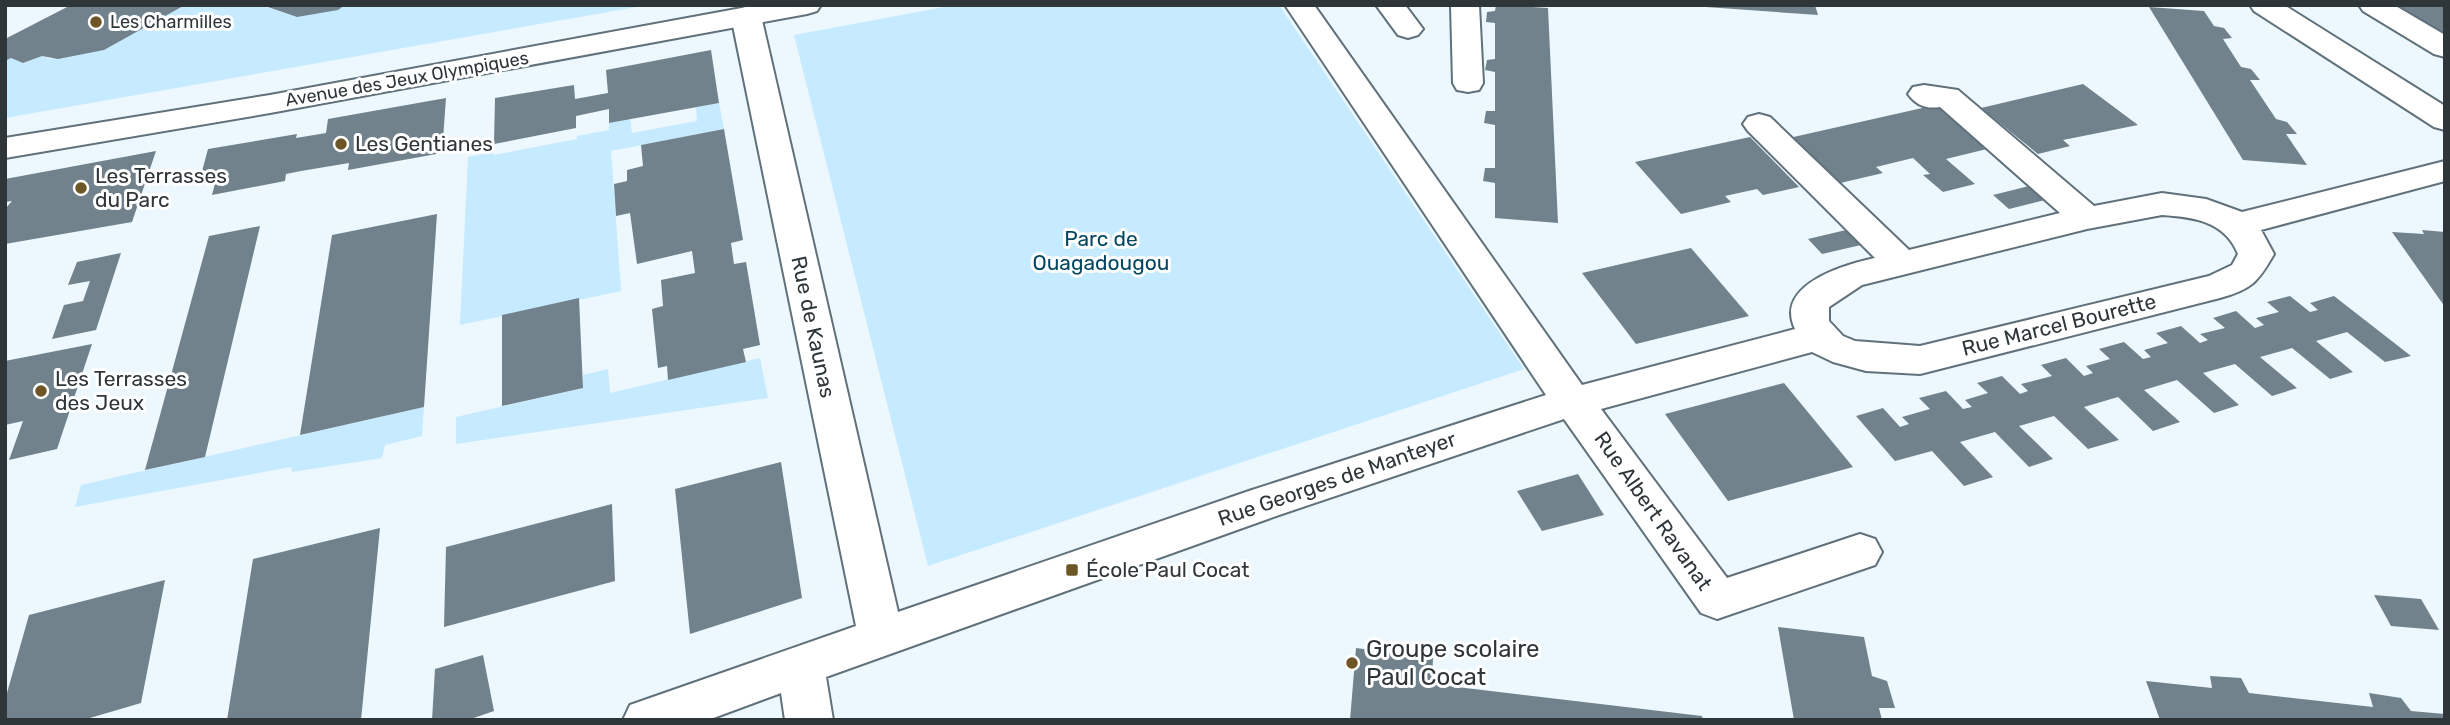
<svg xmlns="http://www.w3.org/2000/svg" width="2450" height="725" viewBox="0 0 2450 725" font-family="Rubik,sans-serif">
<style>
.green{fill:#c6eaff}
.building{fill:#71828c}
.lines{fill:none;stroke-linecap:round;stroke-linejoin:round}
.minor-casing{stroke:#60717b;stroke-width:4}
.major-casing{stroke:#60717b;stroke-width:4}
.minor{fill:#fff;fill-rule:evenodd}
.major{fill:#fff;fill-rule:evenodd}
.poi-dot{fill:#6d5526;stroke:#fff;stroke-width:2.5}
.labels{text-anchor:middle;stroke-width:6;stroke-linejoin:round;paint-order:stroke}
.far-poi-label{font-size:18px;fill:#2e363a;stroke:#fff;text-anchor:start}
.far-street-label{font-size:18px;fill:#2e363a;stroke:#fff}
.poi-label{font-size:21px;fill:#2e363a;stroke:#fff;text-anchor:start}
.park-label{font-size:21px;fill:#024661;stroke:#fff}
.street-label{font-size:21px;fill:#2e363a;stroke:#fff}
.near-poi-label{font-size:24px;fill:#2e363a;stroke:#fff;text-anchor:start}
</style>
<rect width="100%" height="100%" fill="#ecf8fe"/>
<path class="green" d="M185,5H260L297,17L350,5H648L5,118V61L11,58L23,63L42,56L50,59L104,50Z
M955,5H1279L1524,369L928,566L794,35Z
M719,103L724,129L611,151L621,291L460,325L468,157L493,152L494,155L577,139V136L609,130V123L630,119L632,133L697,121L696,107Z
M760,358L768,398L456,444V417L583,388V375L608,369L610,393Z
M424,407L422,436L385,445L382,458L292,472L291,467L75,507L81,485Z"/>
<path class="building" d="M71,5H185L104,50L58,59L42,56L23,63L11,58L5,61V39Z
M262,5H345L338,10L297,17Z
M1496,5L1548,8L1558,223L1495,218V183L1483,181L1485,168H1495V125L1484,123L1486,111H1495V72L1485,70L1487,60L1495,59V23L1486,22L1487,12L1495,11Z
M1706,5H1815L1818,15L1706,7Z
M2395,5H2445V35Z
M2149,7L2204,11L2214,26L2224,28L2232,38L2223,39L2241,67L2251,69L2260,80H2250L2276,119L2287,122L2297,134H2286L2307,165L2243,160Z
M711,50L719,103L609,123V109L576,116V128L494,144L495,98L574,85L575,99L608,93L606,70Z
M2083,84L2138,125L2063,140L2070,146L2038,154L1981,108Z
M446,98L442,153L348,170L349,163L301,171L286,174L285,181L212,195L218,172L201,175L208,149L297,134L296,138L326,133L328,119Z
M1940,104L1991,148L1946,159L1975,184L1943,192L1923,175L1930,174L1913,158L1876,167L1883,173L1836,184L1789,138Z
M724,129L743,240L731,243L734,264L746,262L760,345L743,349L746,362L668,380L667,366L658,368L652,309L663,306L661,280L695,273L692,251L637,264L630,213L616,216L614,184L627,181V170L643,166L641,145Z
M1750,137L1799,187L1763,195L1757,189L1725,196L1731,202L1681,214L1635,162Z
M156,151L132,222L5,244V209L12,201L5,202V179Z
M2029,186L2045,200L2009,209L1993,195Z
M437,214L424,407L300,435L332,235Z
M260,226L205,457L145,470L209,236Z
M1846,230L1861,245L1822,254L1808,239Z
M2422,230L2445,232V307L2392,232L2424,234Z
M1691,248L1749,316L1636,344L1582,273Z
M121,253L96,330L52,339L64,305L83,301L90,281L68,285L77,262Z
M2290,296L2310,312L2318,310L2310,303L2334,296L2411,356L2385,362L2347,332L2316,341L2353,372L2330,379L2292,348L2260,357L2297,388L2272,396L2235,364L2203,373L2239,405L2214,413L2177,380L2144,390L2180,422L2153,431L2118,397L2084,407L2119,440L2088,449L2054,416L2019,426L2053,459L2029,467L1995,432L1960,442L1993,477L1964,486L1932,451L1895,461L1856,416L1883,408L1900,427L1909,424L1902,417L1930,409L1919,398L1946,391L1963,409L1972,407L1965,400L1988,393L1977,383L2002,376L2020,394L2028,391L2021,384L2052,376L2041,365L2066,358L2084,376L2093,373L2086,366L2110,359L2099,349L2124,342L2143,359L2151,357L2144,350L2168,343L2156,333L2181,326L2200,343L2208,340L2200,334L2225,328L2213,318L2236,311L2255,328L2264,325L2256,318L2279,312L2267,302Z
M579,298L583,388L502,406V315Z
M92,344L57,449L9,460L23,421L5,425V361Z
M1784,383L1853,467L1728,501L1665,414Z
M781,462L802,598L690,634L675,489Z
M1578,474L1604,515L1542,531L1517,491Z
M612,504L615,581L444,627L446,547Z
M380,528L361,720H227L253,559Z
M165,580L141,703L83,720H5V700L29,615Z
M2374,595L2421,599L2439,630L2391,626Z
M1778,627L1864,637L1872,676L1887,681L1895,708H1879L1882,720H1794Z
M1356,648L1433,658L1432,684L1702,716L1703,720H1350Z
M483,655L494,711L468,720H432L435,669Z
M2210,676L2241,678L2249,693L2373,707L2369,693L2401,698L2411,711L2445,714V720H2160L2146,681L2212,688Z"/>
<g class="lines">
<g class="minor-casing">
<path id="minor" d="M1285,5H1314L1582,385L1795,329C1774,285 1843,265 1875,258L1748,131L1743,124L1748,117L1759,114L1770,117L1909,250L2060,213L1940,107C1926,109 1917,106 1908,94L1913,87L1924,85L1958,90L2094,206L2162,193L2206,199L2242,212L2445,161V181L2261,230L2274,254C2258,282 2252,289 2220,298L1920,374L1866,371L1833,362L1812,352L1601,409L1727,578L1860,534L1875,539L1882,552L1875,565L1717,619L1701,613L1564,419L1279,515L826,677L833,720H785L781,693L708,720H623L630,705L856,626L731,16L736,10L746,7L756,10L761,16L898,612L1249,491L1546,395ZM2162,215C2193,217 2225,221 2238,254L2232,265L2209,276L1920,346L1855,341L1843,336L1829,321V307L1862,285L2087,229Z
M1376,5H1405L1423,29L1418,35L1408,38L1398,35Z
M1451,5H1479L1483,83L1479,90L1468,92L1457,90L1453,83Z
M2250,5H2284L2445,106V130L2434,127L2254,11Z
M2359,5H2394L2445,35V57L2434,54L2363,11Z"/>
</g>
<g class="major-casing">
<path id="major" d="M758,5H821L817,11L807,14L270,113L5,158V138L270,95Z"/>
</g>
<use href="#minor" class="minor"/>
<use href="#major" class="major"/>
</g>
<g class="poi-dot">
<circle cx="96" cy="22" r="7"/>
<circle cx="341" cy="144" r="7"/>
<circle cx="81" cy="188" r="7"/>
<circle cx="41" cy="391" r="7"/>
<rect x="1065" y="563" width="14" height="14" rx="3.5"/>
<circle cx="1352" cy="663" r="7"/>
</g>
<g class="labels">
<g class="far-poi-label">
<text x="110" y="28">Les Charmilles</text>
</g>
<g class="far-street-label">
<text transform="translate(407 79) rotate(-10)" y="6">Avenue des Jeux Olympiques</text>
</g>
<g class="poi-label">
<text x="355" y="151">Les Gentianes</text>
<text x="95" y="183">Les Terrasses<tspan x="95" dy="24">du Parc</tspan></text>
<text x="55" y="386">Les Terrasses<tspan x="55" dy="24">des Jeux</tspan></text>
<text x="1086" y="577">École Paul Cocat</text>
</g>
<g class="park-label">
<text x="1101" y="246">Parc de<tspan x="1101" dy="24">Ouagadougou</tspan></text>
</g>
<g class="street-label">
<text transform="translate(2059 325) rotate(-14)" y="7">Rue Marcel Bourette</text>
<text transform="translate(813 327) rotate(78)" y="7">Rue de Kaunas</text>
<text transform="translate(1337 479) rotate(-19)" y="7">Rue Georges de Manteyer</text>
<text transform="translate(1653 511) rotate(55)" y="7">Rue Albert Ravanat</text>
</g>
<g class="near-poi-label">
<text x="1366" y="657">Groupe scolaire<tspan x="1366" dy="28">Paul Cocat</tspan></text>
</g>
</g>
<rect width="2450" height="725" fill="none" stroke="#2e363a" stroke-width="14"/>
</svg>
